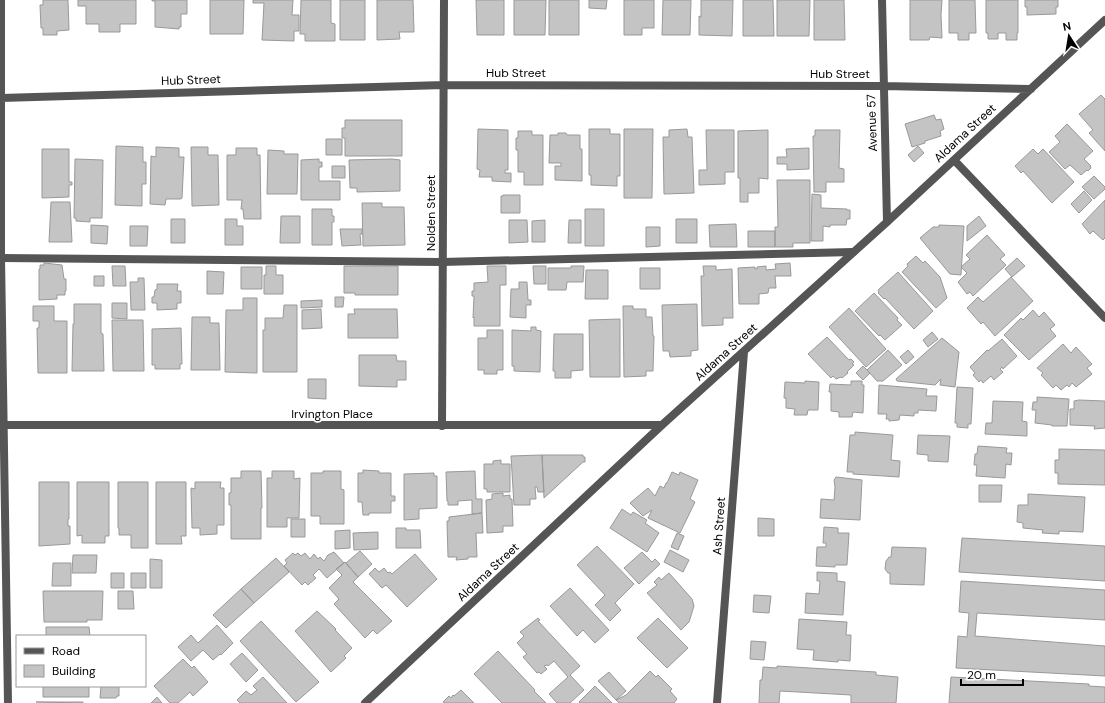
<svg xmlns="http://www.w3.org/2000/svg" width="1105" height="703" viewBox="0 0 1105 703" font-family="'DM Sans',sans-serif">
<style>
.building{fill:#c4c4c4;stroke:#999}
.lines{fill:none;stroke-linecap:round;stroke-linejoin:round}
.lane{stroke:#555;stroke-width:8}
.street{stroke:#555;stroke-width:8}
.labels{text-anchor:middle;stroke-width:3.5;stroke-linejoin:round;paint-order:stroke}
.street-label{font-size:12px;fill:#000;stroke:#fff}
</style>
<rect width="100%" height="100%" fill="#fff"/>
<path class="building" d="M43,0H68L69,30L57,31V35H43V28H41L40,5H43Z
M78,0H136V24H120V32H99V24H86V6H78Z
M152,0H187V14H181V27H179V29L155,27V1H152Z
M210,0H244L243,34H210Z
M253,0H293L292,15H299V31H294V41L262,40L264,3H253Z
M301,0H331V23L335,24V41H305V34H300Z
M340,0H365V40H340Z
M377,0H413L414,32H399L400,39L377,40Z
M476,0H504V35H477Z
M514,0H546L545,35H514Z
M549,0H579V35H549Z
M589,0H607L606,9L589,8Z
M624,0H654V28H642V35H624Z
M663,0H691L690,35H662Z
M701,0H733L732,36L699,35V16L701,17Z
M743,0H773L774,36H743Z
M777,0H810L809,36H777Z
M814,0H844L845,40H814Z
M910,0H942L941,15L942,38L930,37L929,40H910Z
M949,0H975L976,33H969V40H958V33H949Z
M986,0H1018V33H1017V40H1006V33H998V39H988V33H986Z
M1025,0H1058V7H1056V14L1027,15V7H1025Z
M1101,95L1105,99V151L1089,133L1093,130L1079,114Z
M934,115L936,120L941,119L944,129L940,131L941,136L925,141V143L912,147L905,124Z
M345,120H402V156H345V138H342V128H345Z
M1067,124L1093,151L1084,159L1091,166H1090L1091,168L1088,171L1087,170L1081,175L1070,165L1065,169L1049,152L1060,142L1055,136Z
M478,129L508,130V170H505V173H511V182L492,181V177H479L480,170L477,169Z
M589,129H610V134H620V176H617V186L591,185V175H589Z
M624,129H653L652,198H624Z
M687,129L688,137H692L694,193L664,194L663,137H669V130Z
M706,130H734V172H725V184L699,185V170H707Z
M768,130V179L759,178V193H748V202H740V178H738V131Z
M815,130H840L839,168L844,169V182H826V192H814L813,136H815Z
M518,131H532V135H543V185H524V172H518V150H516V138H518Z
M558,133H566L567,135H580V149H582V181L555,180V166H561V163H549L550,135H558Z
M326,139H342V155H326Z
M116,146L143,147V162H146V184H142V206L115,205Z
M918,146L924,153L914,162L908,155Z
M156,147L179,148V157H184L182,198L181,199H166L165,205L150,204L151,156L156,157Z
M191,147H208V155H218L219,205L192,206Z
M236,148H257V155H260L261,219H244L243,209H241L242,200H227V155H236Z
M809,148V169L787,170V164H777V157H787L786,149Z
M42,149H69V182H72V185H69V197L42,198Z
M1033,149L1038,154L1043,149L1074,182L1052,203L1023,171L1021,173L1015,166Z
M268,150L284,151V154H298L297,194H267Z
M75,159L103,160L102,218H90V222L76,221V218H74Z
M319,159V162H322V167H319V181H340V200H301V160Z
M392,159L400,160V191L357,192V188H350L349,160Z
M332,166H345V178H332Z
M1094,176L1105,187V189L1094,199L1082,187Z
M777,180H810V243H793V247H775V227H778Z
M1084,191L1092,200L1079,213L1071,204Z
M812,194L821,195V208L847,209V210H850V219H847L846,225H830V227L823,226V241H811Z
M503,195H520V213H501V196H503Z
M1105,200V238L1103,240L1093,231L1090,234L1082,224Z
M51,202H70L72,242H49Z
M362,203H382V207H404L405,245L363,246Z
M312,209H332V216H334V222H332V245H312Z
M585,209H604V246H585Z
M281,216H300V243H280Z
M979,216L986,226L967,241V226Z
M171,219H185V243H171Z
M225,219H237V226H243V245H225Z
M676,219H697V243H676Z
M509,220H527L528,242L509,243Z
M545,220V242H532V221Z
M569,220H581V243H568Z
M736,224L737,247H710L709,225Z
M91,225L108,226L107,244L91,243Z
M939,225L964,226L961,275L950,274L920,238L933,227H939Z
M130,226H148L147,246H130Z
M646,227H660V246L646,247Z
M340,229H362V234H360L361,245L342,246Z
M748,231H775V247H748Z
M987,235L1005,255L1000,259L1006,265L973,296L970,292L967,294L958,282L967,273L961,267L970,259L966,255Z
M916,256L923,263L925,261L940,277L947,298L936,308L902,272L908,266L907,264Z
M1017,258L1025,266L1012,277L1005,269Z
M44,263L62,265L64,279H66V291H65V295H57V299L39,300V269H40V265H44Z
M790,263L791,276H775L776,288H769L768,293L759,294V304H739L738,268L755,267V269H757V267L766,266V270L776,269L775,264Z
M112,266H125L126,286H113Z
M266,266H276V275H283V294H264V275H266Z
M344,266H398V295H355V293H344Z
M487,266H506V285H500V326H474V317L473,318L474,296H472V291H474V283L488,282Z
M533,266H546V284H534Z
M571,266H584L583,282H567L566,290H548V268H571Z
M703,266H716V270L732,269L733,318H723V325L702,326L701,276H704Z
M241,267H262V289H241Z
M640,268H660V289H640Z
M586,270H608V299H585Z
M207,271L224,272L223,294H207Z
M898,272L933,311L914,329L885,298L884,299L878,293L879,292L878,290Z
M94,276H104V286H94Z
M1011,277L1033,301L995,336L983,322L981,324L967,308L978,297L983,302Z
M138,278H144L145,310H131L130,282H138Z
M519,282H527L528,300H531V305H526V318L510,317L511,289H519Z
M157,284H178L177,291H181V303H177V309L157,310V303H152V297H154L155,290L157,289Z
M874,293L898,318L897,320L902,325L885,340L880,335L879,336L855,311Z
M335,297H344L343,307H335Z
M243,298H257V373L225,372L226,310H243Z
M322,300V307L301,308V301Z
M112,303H127V319L112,318Z
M74,304H101V333L103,334L104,371H72L73,324H74Z
M697,304L698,350L691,351V356L670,357L669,351H663L662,305Z
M284,305H297V372H263V330H265V318H283Z
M33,306H54V321H67V373H38L37,328H39V321H33Z
M623,306H633V309H646V317H652L653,336H654L653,371H646V376L624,377Z
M849,308L886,349L866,367L829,327Z
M321,309L322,328L302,329V310Z
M354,309H397L398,338H348V314H355Z
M1033,310L1039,317L1044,312L1055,325L1050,329L1056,336L1029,360L1004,335L1021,318L1023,320Z
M192,317H210V323H219L220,370H191Z
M620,319V377H590L589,320Z
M112,320H143L144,371H113Z
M531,327H536V330L541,331L540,372L514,371V366H512V330L531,331Z
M181,328L182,364H180V369H155V365H152V329Z
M487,330H503V370H497V374H484V370H478V338H487Z
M932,332L938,339L928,347L923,340Z
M554,334H583V370L571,371V378H555V371H553Z
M827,337L849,360L851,359L854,362L852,364L854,365L847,372L848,373L842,378L841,377L836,379L833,376L831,378L808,354Z
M942,338L959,352L955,387L940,385L941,379L935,385L897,381L896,379Z
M1002,339L1017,356L1003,369L1002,367L1000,369L1003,372L994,380L991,376L983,383L981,380L979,382L973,375L975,373L970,367L987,350L988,351Z
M1063,344L1071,353L1076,347L1092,364L1087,368L1092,374L1076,387L1072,383L1069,387L1067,385L1061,390L1056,385L1053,388L1041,375L1043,373L1037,368Z
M888,350L902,365L883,381H877L867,370Z
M908,350L914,357L906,364L900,357Z
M359,355H396L397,361H406V380H397V387L359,386Z
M863,366L870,373L863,380L856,373Z
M308,379H326V399L308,398Z
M805,381L819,382L818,410H808L807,415H794L795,409L786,408V398H784L785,382L805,383Z
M851,381H862V385H864L863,413L853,412L852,417H839V412L831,411V392H829L830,384L851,385Z
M879,385L927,389L926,396H937L936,411L918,410V413H914V416L900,415L899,420L889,421V419H886L887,414H878Z
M957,387L973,388L971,424H968V428L957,427V423H955Z
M1037,397L1069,399L1067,426H1052V425L1035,423L1036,410H1032L1033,402H1037Z
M1079,400L1105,401V428L1094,429L1095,426L1070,425V409H1074V401Z
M993,401L1023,402L1022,421L1027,422V436L985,434L986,423H992Z
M855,432L893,435L891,460L900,461L899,477L853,474V472H847L850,435H855Z
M918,435L950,436L948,462L928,461V455L917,454Z
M978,446L1007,448L1006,453H1012L1011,465L1006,464L1005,478L976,476L977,465H974L975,454H977Z
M1059,449L1105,450V485L1058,484V473H1055V460H1059Z
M542,455L544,492H538L537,487H535L536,499H530V505H514L511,456Z
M542,455H583V457H585V462H583L544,498Z
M501,460V464H510V492H487V489H484V464H493V461Z
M363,470L379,471V473H391V496H395V501H391V513H369V515H363L362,502H358V473H363Z
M241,471H261L262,508H261V539H231V505H229V493H231V478H241Z
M272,471H294V479L300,478L299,518H287V527H267V478H272Z
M323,471H341V489L344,490V524H320V516H311V473H323Z
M475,471L476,499H482V513L472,514V500L458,501V505H448V501H447L446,472Z
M672,472L679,475L680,472L698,480L690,499L695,502L680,533L648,518L652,510L643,516L630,503L648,488L655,496L660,486L664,488L666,483H667Z
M434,473V476H437V508L419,509V519L404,520V474Z
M836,477L862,480L860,520L820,518L821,499L834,500L835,487L834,480Z
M39,482H69V519H68V526H70V544L39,546Z
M77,482H109V536H105V543H82V535L77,536Z
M118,482H148V548H131V535H119V528H118Z
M156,482H186V536H181L182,544H156Z
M195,482H221L220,488H224V525H217V534L200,535V528H192L191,488L195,489Z
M979,485H1002L1001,502H979Z
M503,493V496L510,495V499H512L513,526H503V532L487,533L486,500L492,499V494Z
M1028,494L1085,497L1083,532L1059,531V534L1042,533L1043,530L1023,528V523L1017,522L1018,505H1028Z
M622,509L631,515L633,512L647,520L645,523L659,533L647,552L610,528Z
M482,513L483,533H476L477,557H468V559L456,560L457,557H448L447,521H449V517Z
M758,518L774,519V536H758Z
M291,519H305V537H291Z
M824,527L838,528V533H849L847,565H835V567L816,566L817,547H826V543H823Z
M396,528H406V530H420L421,548H396Z
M350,530V548L335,549V531Z
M378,532V549L354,550L353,533Z
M677,533L684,536L678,550L671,547Z
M962,538L1105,546V581L959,572Z
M597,546L634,584L615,603L621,610L610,621L595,605L605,595L577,565Z
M892,547L926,548L924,585L890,584V573H888L885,569L886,561L889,557H891Z
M670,550L689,560L683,572L664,562Z
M360,551L372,564L358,577L346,563Z
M334,552L344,563L327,578L319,569L313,575L316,578L308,585L305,582L302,585L284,566L287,563L285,560L293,553L295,555L298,553L301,556L305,553L310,559L314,554L318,559L320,557L324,561L328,555Z
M642,552L652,562L655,559L660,564L639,584L624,568Z
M415,554L437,579L407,607L386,585L382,588L369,574L375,568L379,572L384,568L388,573L390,572L392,574Z
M73,555H97L96,573H72Z
M276,558L289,572L254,603L241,589Z
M150,559L162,560V588H150Z
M345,562L358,577L353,582L392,621L377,634L373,630L365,638L334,604L339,599L329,588L342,575L336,569Z
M53,563H71V586H52Z
M817,572L837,573V581L845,582L843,615L805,613L806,593L819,594L820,581H817Z
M111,573H124V588H111Z
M131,573H146V588H131Z
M669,573L692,599L694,606L689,622L681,630L647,593L657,585L654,582L659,577L661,580Z
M961,581L1105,590V620L977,613L975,636L1105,646V676L956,668L958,636L967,637L969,613L959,612Z
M570,588L609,630L595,643L583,630L577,636L550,606Z
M241,589L254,603L226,628L213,615Z
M43,591H103L102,620H87V622H44Z
M118,591H133L134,609H118Z
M754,595L771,596L769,613L753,612Z
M317,611L336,629L335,630L352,648L344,656L346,658L331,672L295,631Z
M538,618L540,620L538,621L580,666L570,675L584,690L570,703H557L549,694L568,677L554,661L548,666L547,665L544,666L547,669L541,674L539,672L537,673L523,657L527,654L517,643L524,636L520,632Z
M658,618L688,648L667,668L637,638Z
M799,619L847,622L846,635H851L850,661L838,660V662L813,660L814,650L797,649Z
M261,621L319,682L296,702L240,641Z
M217,625L233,643L221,655L220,654L213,660L203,650L191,661L178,647L191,635L198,643Z
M46,627H89L90,636H46Z
M751,641L766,642L764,660L750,659Z
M498,651L535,690L534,691L546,703H502L474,674Z
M242,653L258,670L246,682L230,664Z
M183,659L192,668L194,666L208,682L193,696L190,692L178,703H170L154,686Z
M777,666L876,672V675L898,677L896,703H851V695L780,691L779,703H759L760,680H762L763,667L777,668Z
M650,671L656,677L658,675L672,689L670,691L677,699L674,703H619L616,700L626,695Z
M609,672L626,691L616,700L598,681Z
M263,677L287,703H240L237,700L246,691L251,695L257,690L253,686Z
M951,677L1089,684V686L1105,687V703H949Z
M43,686H89V697H43Z
M101,686H119V696H117L116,698H100Z
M595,686L612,703H580L579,702Z
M461,690L474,703H445L443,702L449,696L451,698L453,695L454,696Z
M157,697L162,703H151Z
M36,702H83V703Z"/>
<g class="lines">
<path class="lane" d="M1,258L442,262L853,252"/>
<path class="street" d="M1,0V258L8,703
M882,0L887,222
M1,98L444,85L883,86L1031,89
M954,160L1105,318
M3,425H662
M442,426L444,0
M365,703L662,425L887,222L1105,20
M717,703L744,352"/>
</g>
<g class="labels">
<g class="street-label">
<text x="516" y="77">Hub Street</text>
<text x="840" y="78">Hub Street</text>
<text transform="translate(191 80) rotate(-2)" y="4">Hub Street</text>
<text transform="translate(872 123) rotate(-92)" y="4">Avenue 57</text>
<text transform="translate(965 133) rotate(-43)" y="4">Aldama Street</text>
<text transform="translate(431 213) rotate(-90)" y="4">Nolden Street</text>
<text transform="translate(726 352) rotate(-42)" y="4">Aldama Street</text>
<text x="332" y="418">Irvington Place</text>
<text transform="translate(719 526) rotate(-86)" y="4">Ash Street</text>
<text transform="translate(488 572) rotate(-43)" y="4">Aldama Street</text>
</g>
</g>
<rect x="16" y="635" width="130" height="52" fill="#ffffff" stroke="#999999"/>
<rect x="24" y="648" width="20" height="6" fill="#555555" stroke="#999999"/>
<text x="52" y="655" font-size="12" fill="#000000">Road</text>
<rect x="24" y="665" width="20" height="12" fill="#c4c4c4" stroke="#999999"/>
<text x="52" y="675" font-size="12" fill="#000000">Building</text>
<g transform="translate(1069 36) rotate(348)" stroke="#ffffff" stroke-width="3" paint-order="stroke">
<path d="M0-3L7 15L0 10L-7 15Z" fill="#000000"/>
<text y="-6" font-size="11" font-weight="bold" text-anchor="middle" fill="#000000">N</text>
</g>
<path d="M961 679v6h62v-6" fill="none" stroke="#000000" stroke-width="2"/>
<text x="967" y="679" font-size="12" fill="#000000" stroke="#ffffff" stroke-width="3" paint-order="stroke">20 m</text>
</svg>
